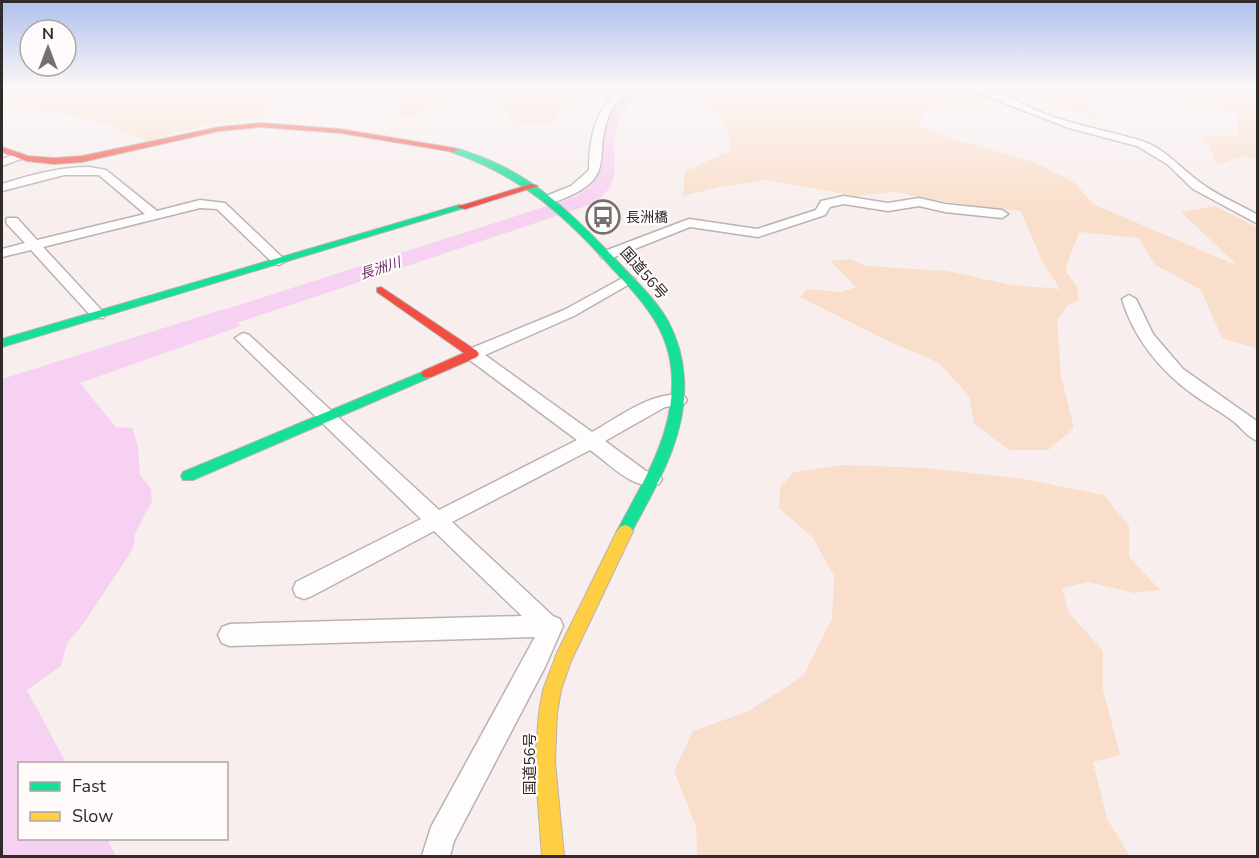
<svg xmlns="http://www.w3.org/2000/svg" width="1259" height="858" viewBox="0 0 1259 858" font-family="'Nunito Sans','Noto Sans JP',sans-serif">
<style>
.green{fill:#f9dfcb}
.water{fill:#f7d1f2}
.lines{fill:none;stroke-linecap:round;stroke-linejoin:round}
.river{fill:#f7d1f2;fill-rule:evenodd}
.street-casing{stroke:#bab2b2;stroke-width:3}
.fast-casing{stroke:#bab2b2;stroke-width:2}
.slow-casing{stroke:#bab2b2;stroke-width:2}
.jam-casing{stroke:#bab2b2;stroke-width:2}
.street{fill:#fefcfc;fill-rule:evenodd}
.fast{fill:#16e098;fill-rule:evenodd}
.slow{fill:#ffcf43;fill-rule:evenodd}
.jam{fill:#f24e42;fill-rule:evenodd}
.labels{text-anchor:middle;stroke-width:4.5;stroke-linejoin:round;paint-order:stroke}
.far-poi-label{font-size:14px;fill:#302a2a;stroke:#fffbfb;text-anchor:start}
.far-water-label{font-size:14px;font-style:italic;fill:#6c316a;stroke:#fffbfb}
.street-label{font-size:15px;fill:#302a2a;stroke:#fffbfb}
</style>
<rect width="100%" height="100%" fill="#f8eeee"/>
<path class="green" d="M6,88H268L272,90L261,117L210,124L147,141L91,119L9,103Z
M412,88H458L443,95L416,117L394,116Z
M503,88H575L552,123L515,122L502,108Z
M699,88H981L995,96L974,104L926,108L918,126L957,140L1036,163L1074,182L1093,204L1238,266L1181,212L1215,206L1257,228V349L1222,338L1201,290L1154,264L1139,238L1079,232L1065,270L1077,287L1079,300L1069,304L1057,320L1061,376L1074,428L1048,450H1009L974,424L969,396L939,363L888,341L800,297L807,289L841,292L856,287L830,261L850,259L866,266L947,271L1012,285L1060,289L1041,259L1021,211L947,202L895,192L856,196L767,180L720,187L683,196L685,171L731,151C730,122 716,108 694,91Z
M1013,88H1257V160L1244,156L1216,165L1210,147L1203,136H1237L1238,112C1203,104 1128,82 1094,93C1090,95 1086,98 1082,101L1098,118Z
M844,465L925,468L1024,479L1104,495L1129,526V557L1160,590L1134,593L1088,582L1062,588L1069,613L1103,651V689L1120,755L1093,762L1107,819L1130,856H697L696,827L674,771L693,731L749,711L803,676L832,618L834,576L813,538L779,508L780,487L794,472Z"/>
<path class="water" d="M224,309L241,326L80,383L116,427L132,428L138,446L140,475L151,489L152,501L135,534L133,549L81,627L67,643L61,666L27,690L66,763L20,764V838L107,839L116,856H2V379Z"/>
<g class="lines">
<path class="river" d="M628,88H647C636,101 624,107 618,124C605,159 632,181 589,205L201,335L192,337L183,335L179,329L183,323L575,197L591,186C597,172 595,158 596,144C597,121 611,102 628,88Z"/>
<g class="street-casing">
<path id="street" d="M621,88H632C623,97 614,104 609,116C593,152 616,174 572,195C564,198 554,204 546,202V196L571,186L589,170C589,139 595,108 621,88Z
M965,88H979L997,94L992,88H1002C1030,119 1102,128 1142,141C1166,149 1181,169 1201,183C1218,196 1239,204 1258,215V224L1193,189L1167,164L1137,146L1069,128Z
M19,153L25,156L23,158L2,166V159Z
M89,167L106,170L157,211L200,200L225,203L286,261L279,265L274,264L217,209L200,208L43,247L106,315L103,318H93L31,250L2,257V249L25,243L7,224L6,221L7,218H17L37,240L145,214L99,175H64L2,191V184C30,175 59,167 89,167Z
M844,196L888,203L919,198L945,204L1002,210L1008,214L1002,218L945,212L919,206L888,211L844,204L830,207L825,215L758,237L690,227L612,258H602L600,255L602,252L689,219L757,229L816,210L821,201Z
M628,275L635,279L633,282L574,316L485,355L592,432C616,419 656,388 684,396L687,400L684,404L665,407L605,441L646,471L659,474L662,479L659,484C634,492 609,463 590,450L452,522L553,616L560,619L563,626L545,667L454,841L450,856H422L431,827L535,637L230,646L222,643L218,635L222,627L230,624L522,616L434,531L312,596L304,599L296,596L293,589L296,582L421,519L235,338L243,333L249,335L439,510L577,440L467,358L465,354L467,350L564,310Z
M1129,295L1136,299L1153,334L1183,369L1258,422V441C1248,438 1241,427 1233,421C1220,411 1206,404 1194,395C1161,372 1133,337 1122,299Z"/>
</g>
<g class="fast-casing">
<path id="fast" d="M451,148C458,148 466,151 473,154C534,174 578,220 621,265C638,283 656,300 668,321C677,338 683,358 684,378C688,436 656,486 630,535L625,537L620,535L617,531C641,485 670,442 672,388C674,333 645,304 611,267C563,214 520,175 451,152Z
M459,205L467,207L2,347V339Z
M427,370L431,371L433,374L431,377L193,480H183L181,476L183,472Z"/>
</g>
<g class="slow-casing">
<path id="slow" d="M625,525L630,527L633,531L571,661L561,690L557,713L555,762L564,856H542L535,762L539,713L543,690L557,653L617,531L620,527Z"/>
</g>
<g class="jam-casing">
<path id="jam" d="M260,123L340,129L454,148L458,150L454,152L340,133L260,127L219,131L82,162L54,164L27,161L2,152V147L28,156L54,158L82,156L219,127Z
M531,184L538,186L465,209L457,207Z
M381,287L477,351L479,354L477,357L431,377H423L421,374L423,371L464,353L377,292V288Z"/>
</g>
<use href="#street" class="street"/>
<use href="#fast" class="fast"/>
<use href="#slow" class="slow"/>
<use href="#jam" class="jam"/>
</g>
<linearGradient id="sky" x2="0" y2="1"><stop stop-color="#aec0ec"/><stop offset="0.42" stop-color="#fcf7f7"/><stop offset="1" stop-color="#fcf7f7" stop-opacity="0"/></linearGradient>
<rect width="1259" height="208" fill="url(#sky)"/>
<defs>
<g id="bus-ring" transform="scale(1.725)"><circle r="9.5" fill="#fffbfb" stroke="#766f6f" stroke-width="1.5"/><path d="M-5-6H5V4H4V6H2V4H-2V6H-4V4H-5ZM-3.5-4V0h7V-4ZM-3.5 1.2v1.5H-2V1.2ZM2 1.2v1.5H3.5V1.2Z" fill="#766f6f"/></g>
</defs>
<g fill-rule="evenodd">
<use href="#bus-ring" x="603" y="217"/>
</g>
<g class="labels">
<g class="far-poi-label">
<text x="626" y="222">長洲橋</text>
</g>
<g class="far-water-label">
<text transform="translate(380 268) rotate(-18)" y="5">長洲川</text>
</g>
<g class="street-label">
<text transform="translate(644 273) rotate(49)" y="5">国道56号</text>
<text transform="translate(530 764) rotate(-90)" y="5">国道56号</text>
</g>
</g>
<rect width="1259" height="858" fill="none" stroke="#302a2a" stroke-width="6"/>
<rect x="18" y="762" width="210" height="78" fill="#fffbfb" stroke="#aca7a7" stroke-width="1.5"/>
<rect x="30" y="782" width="30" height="9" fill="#16e098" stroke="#aca7a7" stroke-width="1.5"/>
<text x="72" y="792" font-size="18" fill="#302a2a">Fast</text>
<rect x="30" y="812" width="30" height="9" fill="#ffcf43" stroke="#aca7a7" stroke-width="1.5"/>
<text x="72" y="822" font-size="18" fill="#302a2a">Slow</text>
<g transform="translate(48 48)"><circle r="28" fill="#fffbfb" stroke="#aca7a7" stroke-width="1.5"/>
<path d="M0-4.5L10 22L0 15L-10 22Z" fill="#766f6f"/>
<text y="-9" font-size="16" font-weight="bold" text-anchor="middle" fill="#302a2a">N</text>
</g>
</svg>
